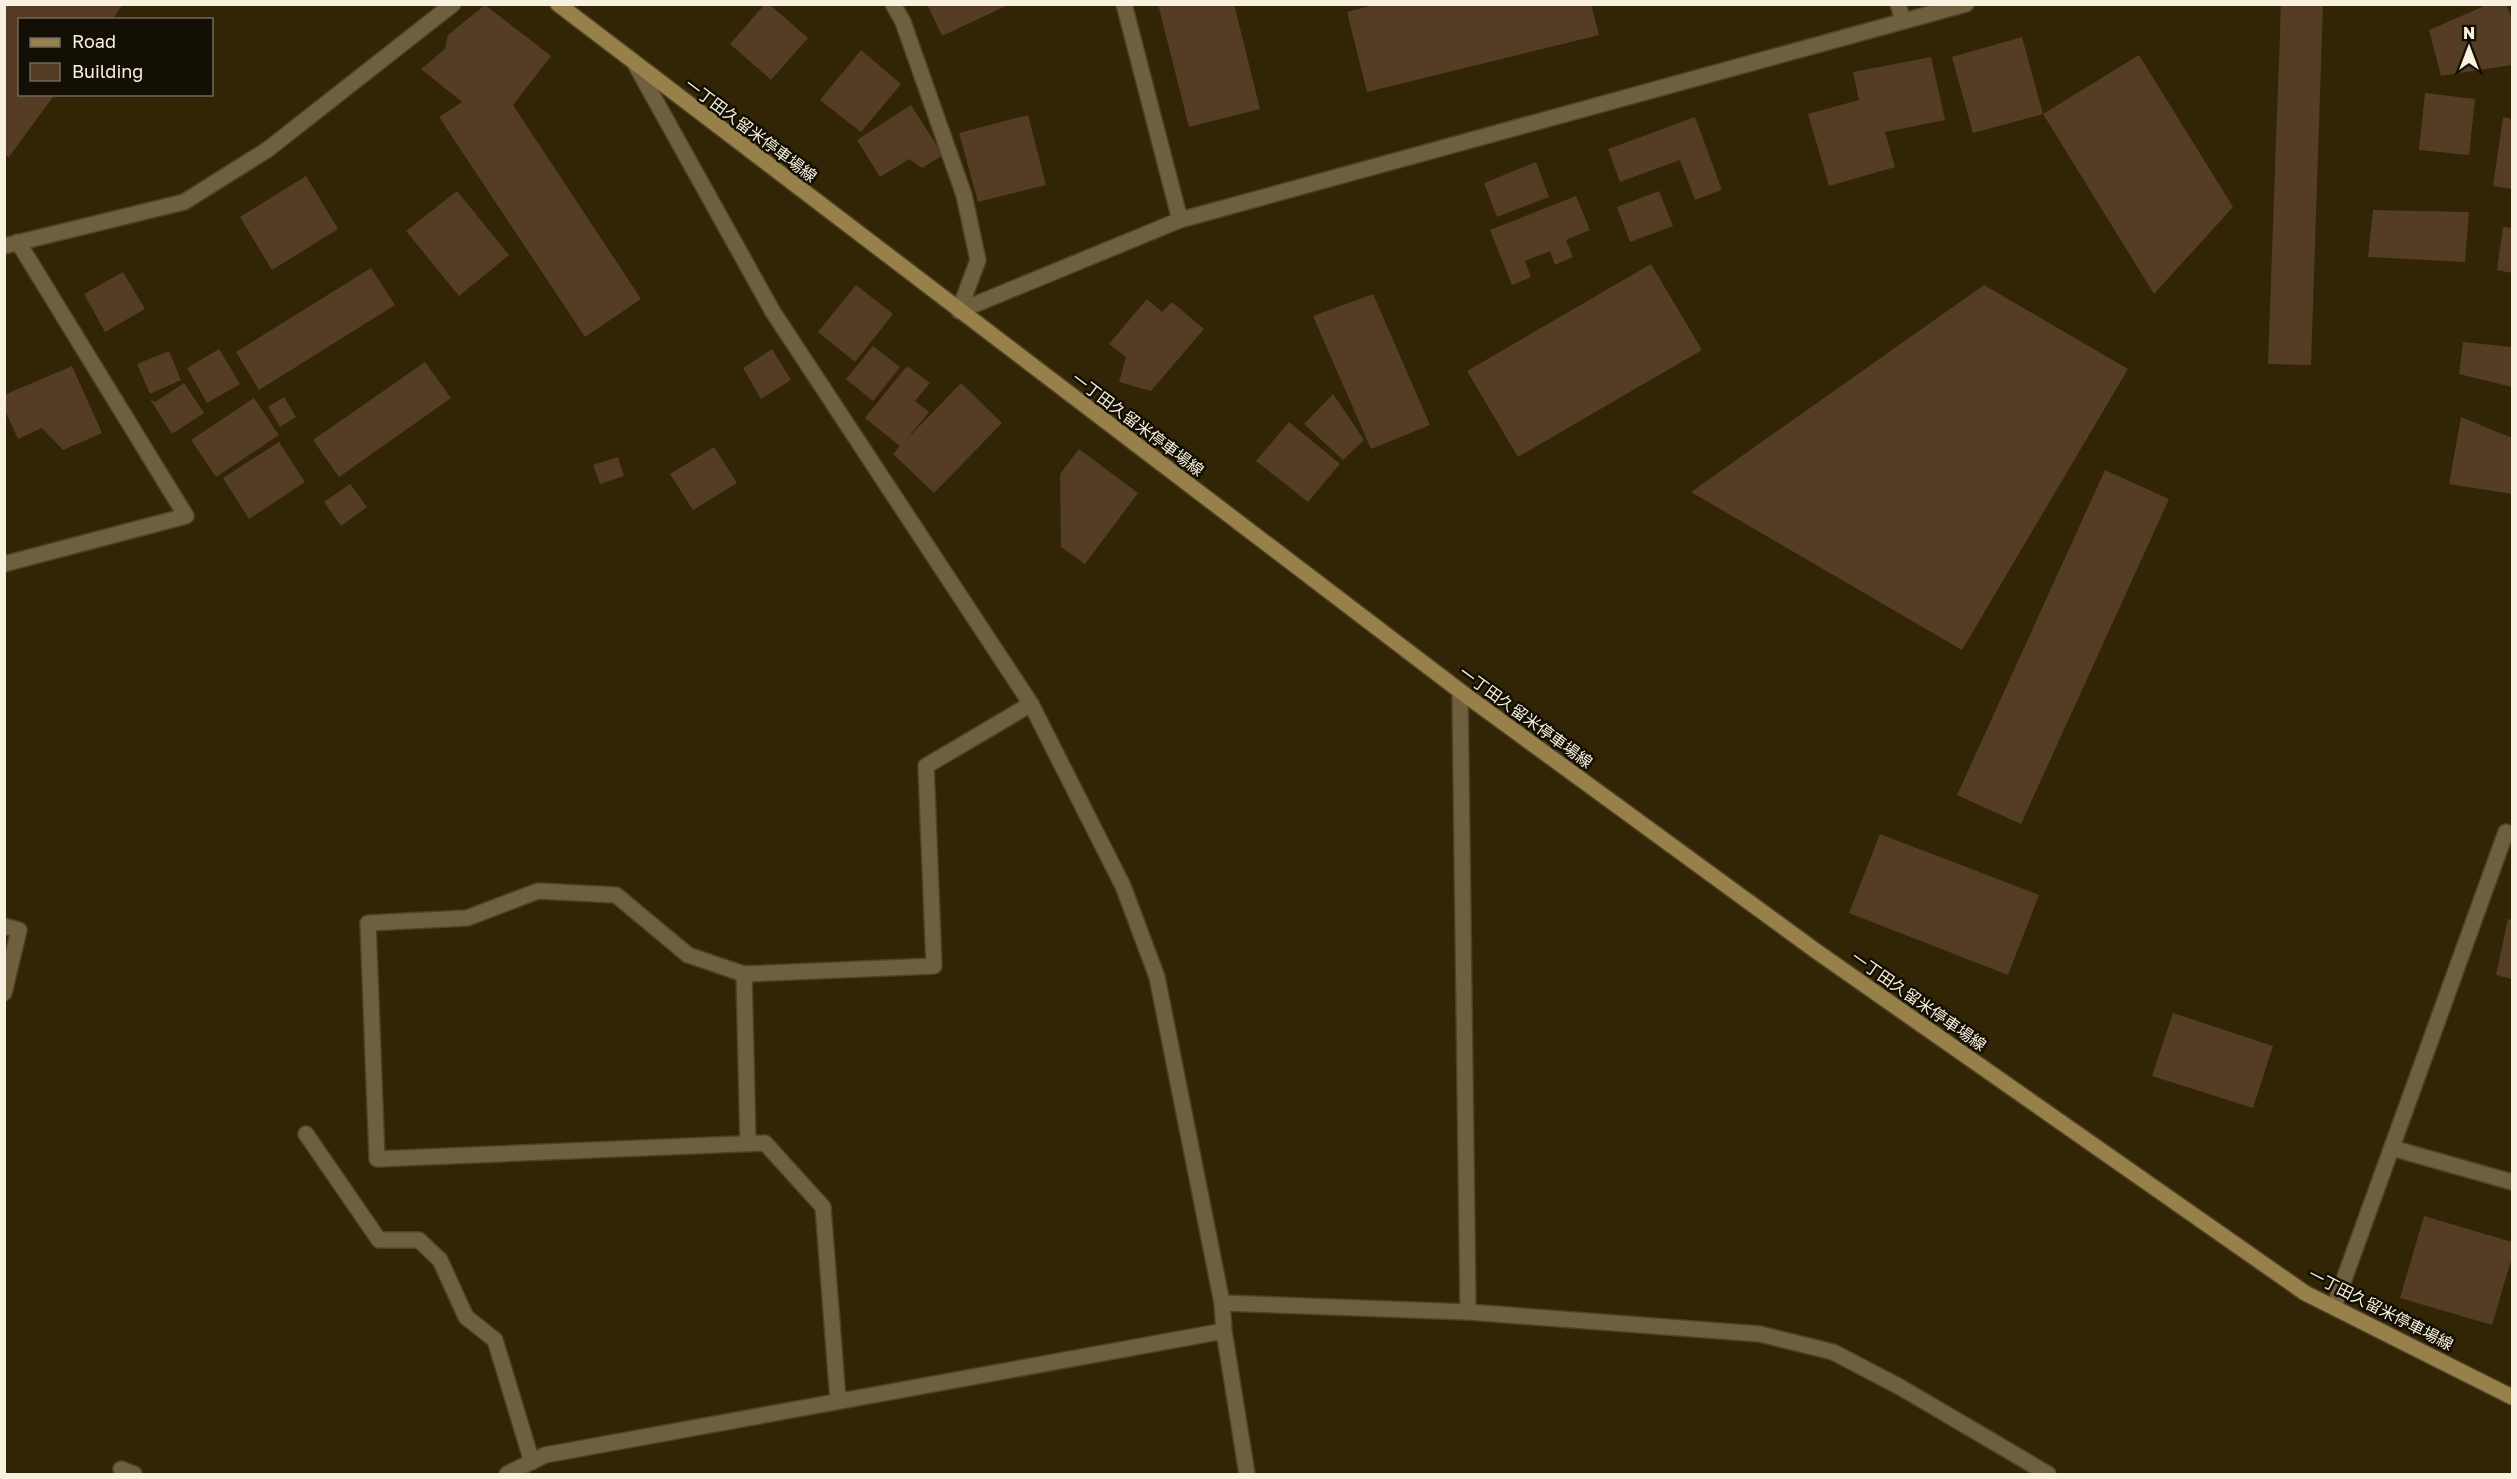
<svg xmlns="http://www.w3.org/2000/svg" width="2517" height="1479" viewBox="0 0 2517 1479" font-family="'Golos Text','Noto Sans JP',sans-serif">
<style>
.building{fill:#543d24}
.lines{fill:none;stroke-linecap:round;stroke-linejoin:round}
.street-casing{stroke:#4d4224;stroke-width:18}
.secondary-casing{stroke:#4d4224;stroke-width:18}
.street{stroke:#6e603f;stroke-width:15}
.secondary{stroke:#978049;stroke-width:15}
.labels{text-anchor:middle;stroke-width:5;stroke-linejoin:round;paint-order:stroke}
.street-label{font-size:16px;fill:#f8f1df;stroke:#140f04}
</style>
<rect width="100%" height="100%" fill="#312506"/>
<path class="building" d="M4,4H123L112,20H20V94H55L9,157L4,154Z
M765,4H769L808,38L771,80L730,44Z
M927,4H1010L942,36Z
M1158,4H1234L1260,109L1189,127Z
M1377,4H1591L1599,35L1367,92L1347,12Z
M2281,4H2323L2311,365L2268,364Z
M2489,4H2506L2512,19V65L2441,76L2429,30Z
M485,5L551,56L513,105L641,299L585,337L439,117L462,102L421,69L445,49L448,35Z
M2022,37L2043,114L2139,55L2233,207L2154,294L2043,114L1973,133L1952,57Z
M861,50L901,84L861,132L820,100Z
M1931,57L1945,120L1885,132L1895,167L1829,186L1808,114L1859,100L1853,72Z
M2425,93L2475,99L2469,155L2419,150Z
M911,105L943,155L922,168L909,159L880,177L857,140Z
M1028,115L1046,185L978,202L959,133Z
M1695,117L1722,190L1695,200L1680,160L1620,182L1608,149Z
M2503,117L2512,119V189L2493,186Z
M1536,162L1549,197L1497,217L1484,183Z
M306,176L338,229L272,270L240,217Z
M457,191L509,255L459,296L406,231Z
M1659,191L1673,226L1630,242L1617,207Z
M1576,196L1590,230L1566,240L1573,257L1555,265L1550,251L1525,261L1531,277L1512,285L1490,230Z
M2373,210L2469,212L2465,262L2368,257Z
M2503,227L2512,228V273L2497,270Z
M1651,264L1702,350L1518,457L1467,371Z
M371,268L395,305L259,390L236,352Z
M123,272L145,309L105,332L84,294Z
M856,285L893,314L855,362L818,332Z
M1984,285L2128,369L1962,650L1691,492Z
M1373,294L1430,425L1371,449L1313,316Z
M1147,299L1162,312L1172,302L1204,329L1151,391L1119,382L1126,357L1109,344Z
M2463,342L2512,347V387L2459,374Z
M873,346L900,367L873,401L846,379Z
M219,349L240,384L207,403L187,368Z
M772,349L791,380L761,399L743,368Z
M169,351L181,380L150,394L137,364Z
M425,362L451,398L339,477L313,440Z
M72,366L102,433L63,450L42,428L18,439L4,408V395Z
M907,366L930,383L915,401L929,412L906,440L961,383L1002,423L934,493L893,454L900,446L865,418Z
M184,383L204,413L172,434L150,399L155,402Z
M1333,394L1364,440L1343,460L1304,424Z
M284,397L296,417L280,427L268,407Z
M254,398L279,435L216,477L191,440Z
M2461,417L2512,438V494L2449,484Z
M1289,422L1340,464L1308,502L1256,461Z
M279,442L305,482L249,519L223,478Z
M714,447L737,483L693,510L670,474Z
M1079,449L1138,493L1085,564L1061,547L1060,474Z
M618,457L624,476L600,484L593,465Z
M2105,470L2169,499L2021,824L1957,795Z
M350,484L367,507L341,526L324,502Z
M1880,834L2039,895L2008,975L1849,913Z
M2508,919L2512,920V979L2496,975Z
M2173,1013L2273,1046L2253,1108L2152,1076Z
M2424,1216L2512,1242V1257L2492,1325L2400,1298Z"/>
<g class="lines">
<g class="street-casing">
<path id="street" d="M893,4L903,22L964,195L978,260L959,311
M1124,4L1180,220
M1898,4L1903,21
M634,62L773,312L1031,704L1123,886L1157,977L1222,1303L1224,1331L1247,1474
M4,246L184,202L267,150L453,4
M959,311L1180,220L1966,4
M4,564L186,516L18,242
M1460,691L1468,1312
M4,926L19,930L4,993
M744,974L748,1144
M306,1134L379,1240H419L440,1260L466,1317L495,1340L532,1462
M2392,1148L2512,1182
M1222,1303L1468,1312L1760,1334L1833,1352L1900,1387L2048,1474
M2334,1307L2506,832
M838,1400L823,1207L765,1143L377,1159L368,923L467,918L538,891L616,895L688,955L744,974L934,966L926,766L1031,704
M121,1469L134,1474
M507,1474L545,1455L1224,1331"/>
</g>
<g class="secondary-casing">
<path id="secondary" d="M558,4L1460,691L1816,951L2305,1293L2512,1397"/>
</g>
<use href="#street" class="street"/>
<use href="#secondary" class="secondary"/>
</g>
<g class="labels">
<g class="street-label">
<text transform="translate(751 130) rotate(37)" y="6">一丁田久留米停車場線</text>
<text transform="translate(1138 424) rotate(37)" y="6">一丁田久留米停車場線</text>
<text transform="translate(1526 717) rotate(36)" y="6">一丁田久留米停車場線</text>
<text transform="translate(1919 1001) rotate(35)" y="6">一丁田久留米停車場線</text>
<text transform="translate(2381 1309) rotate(27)" y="6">一丁田久留米停車場線</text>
</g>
</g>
<rect width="2517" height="1479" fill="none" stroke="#f8f1df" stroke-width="12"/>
<rect x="18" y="18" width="195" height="78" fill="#140f04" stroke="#6f695c" stroke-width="1.5"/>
<rect x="30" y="38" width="30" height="9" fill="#978049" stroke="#6f695c" stroke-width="1.5"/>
<text x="72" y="48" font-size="18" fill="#f8f1df">Road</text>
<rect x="30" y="63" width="30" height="18" fill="#543d24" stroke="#6f695c" stroke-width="1.5"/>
<text x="72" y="78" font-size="18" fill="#f8f1df">Building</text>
<g transform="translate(2469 48)" stroke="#140f04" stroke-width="4.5" paint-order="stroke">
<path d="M0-4.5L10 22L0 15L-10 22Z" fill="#f8f1df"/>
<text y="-9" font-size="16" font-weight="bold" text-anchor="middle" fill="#f8f1df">N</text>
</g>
</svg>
